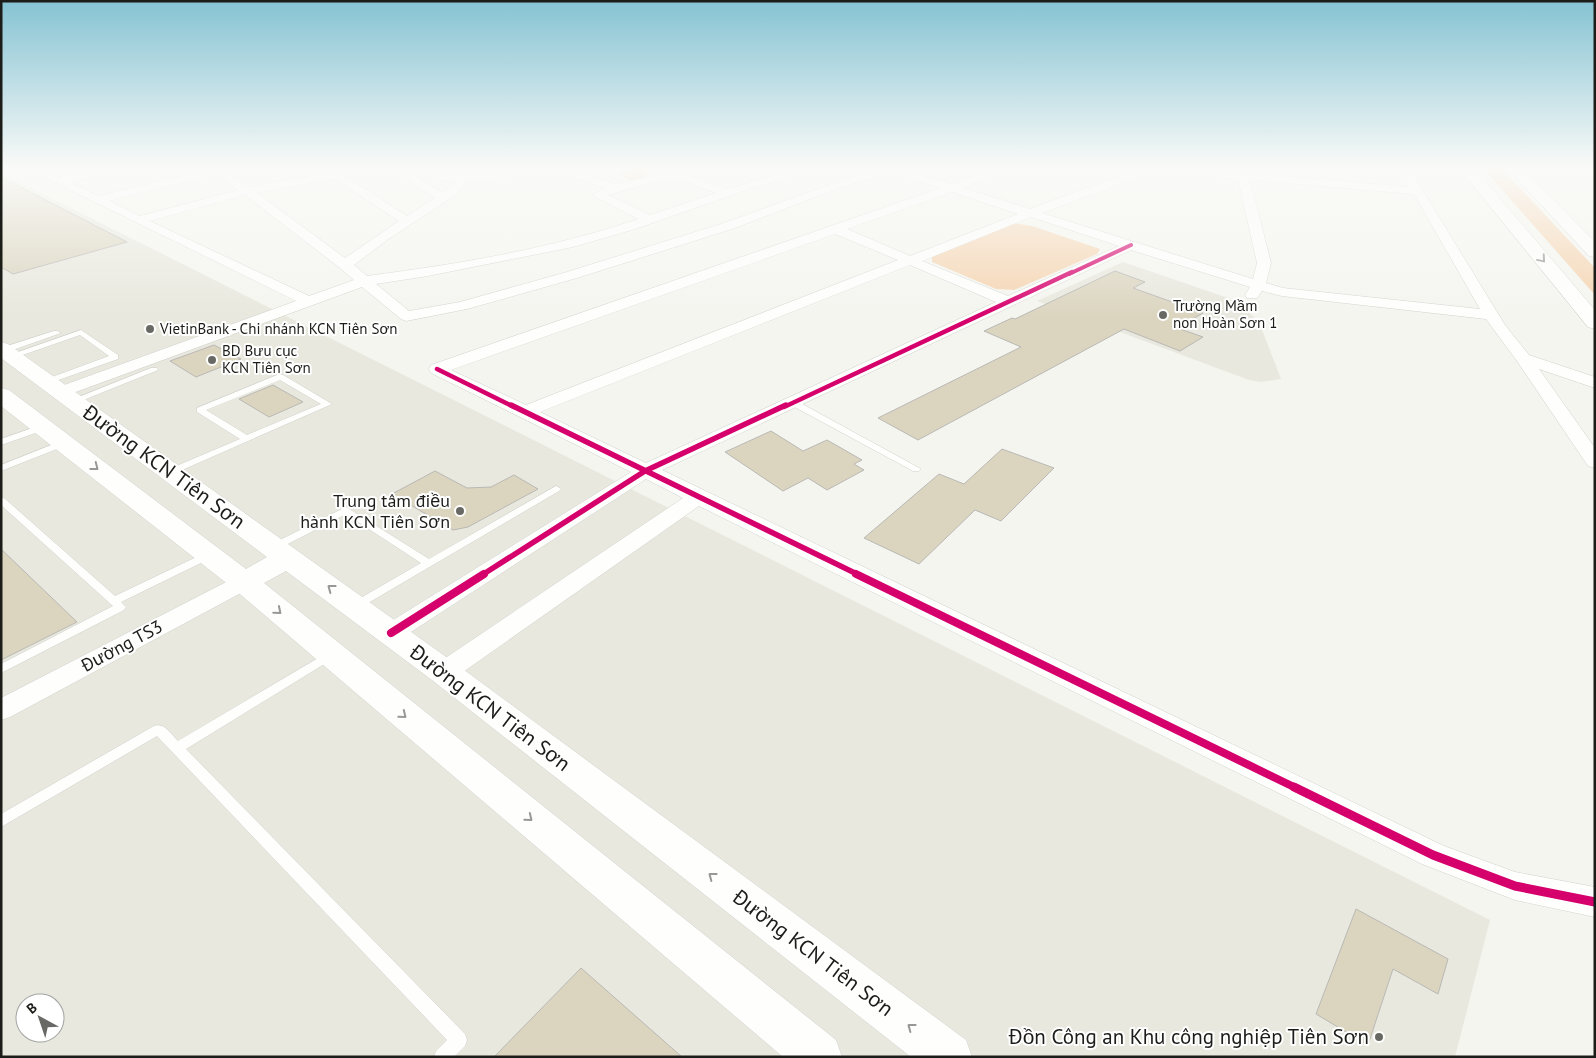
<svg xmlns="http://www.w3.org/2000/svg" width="1596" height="1058" viewBox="0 0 1596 1058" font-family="'PT Sans',sans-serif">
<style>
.built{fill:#e8e8de;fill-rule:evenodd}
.green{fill:#f5d5b2}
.building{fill:#dbd5c0;stroke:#b9b8b5}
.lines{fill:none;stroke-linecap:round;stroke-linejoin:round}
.lane-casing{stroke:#d1d1cd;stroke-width:1}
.street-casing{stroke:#d1d1cd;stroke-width:1}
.secondary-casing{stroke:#d1d1cd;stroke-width:1}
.highway-casing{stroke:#d1d1cd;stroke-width:1}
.lane{fill:#fefefd;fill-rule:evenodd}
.street{fill:#fefefd;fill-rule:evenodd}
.secondary{fill:#fefefd;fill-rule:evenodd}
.highway{fill:#fefefd;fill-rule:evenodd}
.cycleway-far4-casing{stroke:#fff;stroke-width:5.5}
.cycleway-far3-casing{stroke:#fff;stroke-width:7}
.cycleway-far2-casing{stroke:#fff;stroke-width:9}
.cycleway-far1-casing{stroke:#fff;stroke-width:11}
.cycleway-casing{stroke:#fff;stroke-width:12}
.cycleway-far4{stroke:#d6006c;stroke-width:4}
.cycleway-far3{stroke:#d6006c;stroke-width:4.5}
.cycleway-far2{stroke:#d6006c;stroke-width:5.5}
.cycleway-far1{stroke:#d6006c;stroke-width:8}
.cycleway{stroke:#d6006c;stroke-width:9}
.oneway{stroke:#989896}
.poi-dot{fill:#686864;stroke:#fff;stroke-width:2}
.labels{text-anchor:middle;stroke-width:4;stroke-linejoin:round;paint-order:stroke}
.far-poi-label{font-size:15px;fill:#1c1c19;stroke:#fff;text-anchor:start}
.poi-label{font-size:18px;fill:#1c1c19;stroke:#fff;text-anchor:end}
.street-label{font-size:18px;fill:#1c1c19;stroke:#fff}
.near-street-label{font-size:21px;fill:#1c1c19;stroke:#fff}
.near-poi-label{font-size:21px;fill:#1c1c19;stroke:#fff;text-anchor:end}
</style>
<rect width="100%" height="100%" fill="#f5f5f0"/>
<path class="built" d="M1,173L1490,920L1455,1057H1ZM25,1003H55V1033H25Z
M1123,262L1228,298L1244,308L1259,322L1281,379L1261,382L1249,380L1037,301Z"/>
<path class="green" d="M634,168H673L645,172L646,177L630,181L619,173Z
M1483,168H1501L1595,268V295Z
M1013,223L1032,226L1100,249L1097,254L1014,290L996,289L932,262V257L935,255Z"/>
<path class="building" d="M1,177L127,242L13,274L1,267Z
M1115,271L1145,282L1133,288L1203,313L1177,328L1203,337L1180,351L1124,329L918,440L878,418L1021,347L984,331L1012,318L1015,319Z
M214,345L241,359L196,377L170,361Z
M273,385L303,402L269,417L239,399Z
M771,431L803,451L827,440L862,460L854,464L864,470L827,490L808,478L783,491L725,452Z
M1002,449L1054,468L1001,521L975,510L919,564L864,538L939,474L964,484Z
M435,471L467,488L491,487L514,475L538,489L468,527L453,530L392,494Z
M1,549L77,622L1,660Z
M1356,909L1448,959L1438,994L1393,969L1368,1045L1316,1014Z
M581,968L682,1057H494Z"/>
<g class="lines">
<g class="lane-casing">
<path id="lane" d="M81,330L118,355V359L47,384H44V380L109,356L80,335L14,358H8L7,356Z
M54,331H57L61,333L7,352H1V348Z
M151,368H157L158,370L76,403H70L69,401Z
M277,375H283L332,404L173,474H167L165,472L167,470L240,439L197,412V408ZM280,380L321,404L247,435L206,410Z
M789,400H795L921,469L919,471H913L789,404Z
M44,424L47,425L48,427L47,429L1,445V439Z
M64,440L67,441L68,443L67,445L1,471V465Z
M556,486L561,489L559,491L356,610L352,609L350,606L352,603L421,563L346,514L278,549H270L269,547L270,545L346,507L429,559Z
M1,497L4,498L115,596L205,553H213L214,555L213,557L121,602L126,607L124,610L1,673V664L113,606L1,505Z
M330,651L334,652L336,655L334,658L186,749L465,1034L467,1040L465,1046L454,1057H434L436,1051L447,1040L157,736L1,827V814L154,726C164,722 171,734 178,741Z"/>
</g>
<g class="street-casing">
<path id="street" d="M26,168H40L59,177L99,168H119L118,170L69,182L99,196L212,168H224L249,187L326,173L324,171L328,168L337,171L351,168H375L374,170L345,176L407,216L435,198L390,168H403L443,193L455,182L442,181L426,168H438L448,175H459L464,168L470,169L471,174L567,168L616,184L654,176L681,173L727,189L799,168H817L816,170L755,187L635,229L573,247L428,276L376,284L409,311L460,302L567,272L724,223L834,183L882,168H900L951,184L998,168H1014L963,188L1030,209L1141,168H1192L1236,172V168H1247L1248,173L1409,187L1398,168H1409L1505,325L1529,355L1595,377V388L1539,369L1595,448V468L1588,466L1517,361L1486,319L1282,296L1262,291L1257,298H1247L1245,295L1250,287L1131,250L662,470L1444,846L1515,872L1595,887V917L1515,900L1422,864L699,506L453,679L444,681L435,679L431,672L435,665L683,498L646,479L400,639L391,641L382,639L379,633L382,627L631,472L431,373L429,369L431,365L940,188L891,173L842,187L732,229L577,278L467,309L406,321L401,319L362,287L62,397L56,396L53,392L56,388L296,301ZM1153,172L1238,179L1257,263L1253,279L1042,213ZM561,173L605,188L592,195L638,219C551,249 458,264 367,276L354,265L387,240L457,194L468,181ZM217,174L238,190L140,216L109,201ZM333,178L399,221L345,258L257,193ZM680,180L716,193L650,215L608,195L654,182ZM1250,180L1414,194L1480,309L1283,288L1266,283L1271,263ZM952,192L1018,214L910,256L847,229ZM245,195L340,268L354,280L309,296L150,221ZM1031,217L1119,246L1008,296L922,261ZM835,234L898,260L526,405L451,370ZM910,265L996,302L646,463L540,412Z
M244,575L252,577L255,582L252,587L10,717L1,720V698L236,577Z"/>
</g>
<g class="secondary-casing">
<path id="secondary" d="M1,342L8,344L456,664L966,1040L972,1057H911L432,680L286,571L264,583L836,1040L842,1057H783L234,589L1,406V388L9,390L246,569L267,557L1,358Z"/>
</g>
<g class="highway-casing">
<path id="highway" d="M1459,168H1474L1595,310V329L1588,327Z
M1507,168H1522L1595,242V257L1589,256Z"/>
</g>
<use href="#lane" class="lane"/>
<use href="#street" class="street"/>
<use href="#secondary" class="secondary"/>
<use href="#highway" class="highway"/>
<g class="cycleway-far4-casing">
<path id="cycleway-far4" d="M1069,274L1131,245"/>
</g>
<g class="cycleway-far3-casing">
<path id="cycleway-far3" d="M437,369L514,407
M784,407L1072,272"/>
</g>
<g class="cycleway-far2-casing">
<path id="cycleway-far2" d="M511,405L859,575
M482,575L645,471L786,405"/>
</g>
<g class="cycleway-far1-casing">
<path id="cycleway-far1" d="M856,574L1296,788
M391,633L484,574"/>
</g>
<g class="cycleway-casing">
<path id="cycleway" d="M1294,787L1433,855L1515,886L1595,902"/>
</g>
<use href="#cycleway-far4" class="cycleway-far4"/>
<use href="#cycleway-far3" class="cycleway-far3"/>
<use href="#cycleway-far2" class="cycleway-far2"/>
<use href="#cycleway-far1" class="cycleway-far1"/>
<use href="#cycleway" class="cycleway"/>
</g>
<defs><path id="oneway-chevron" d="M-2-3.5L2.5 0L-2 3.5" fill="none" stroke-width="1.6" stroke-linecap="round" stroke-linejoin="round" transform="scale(1.25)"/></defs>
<g class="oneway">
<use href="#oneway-chevron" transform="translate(1542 259) rotate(50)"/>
<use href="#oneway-chevron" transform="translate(95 467) rotate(38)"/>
<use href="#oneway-chevron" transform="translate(331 588) rotate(-143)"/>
<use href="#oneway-chevron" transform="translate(278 611) rotate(40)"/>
<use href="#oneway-chevron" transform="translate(403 715) rotate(39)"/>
<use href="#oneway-chevron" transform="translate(529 818) rotate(39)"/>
<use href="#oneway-chevron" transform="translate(712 876) rotate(-143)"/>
<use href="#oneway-chevron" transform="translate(911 1027) rotate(-143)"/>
</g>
<linearGradient id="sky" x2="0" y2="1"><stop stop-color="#85c3d3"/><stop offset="0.53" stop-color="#fafaf8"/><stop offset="1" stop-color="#fafaf8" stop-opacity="0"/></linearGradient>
<rect width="1596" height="316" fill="url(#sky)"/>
<g class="poi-dot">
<circle cx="1163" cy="315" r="5"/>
<circle cx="150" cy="329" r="5"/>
<circle cx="212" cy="360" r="5"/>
<circle cx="460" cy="511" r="5"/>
<circle cx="1379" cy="1037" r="5"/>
</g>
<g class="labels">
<g class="far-poi-label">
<text x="1173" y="311">Trường Mầm<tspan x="1173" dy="17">non Hoàn Sơn 1</tspan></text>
<text x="160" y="334">VietinBank - Chi nhánh KCN Tiên Sơn</text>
<text x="222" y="356">BD Bưu cục<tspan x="222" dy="17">KCN Tiên Sơn</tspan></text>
</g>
<g class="poi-label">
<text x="450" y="507">Trung tâm điều<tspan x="450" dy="21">hành KCN Tiên Sơn</tspan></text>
</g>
<g class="street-label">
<text transform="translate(122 646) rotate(-28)" y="6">Đường TS3</text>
</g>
<g class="near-street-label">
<text transform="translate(164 467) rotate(36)" y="7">Đường KCN Tiên Sơn</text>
<text transform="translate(490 708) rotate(37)" y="7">Đường KCN Tiên Sơn</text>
<text transform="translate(813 953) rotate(37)" y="7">Đường KCN Tiên Sơn</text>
</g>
<g class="near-poi-label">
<text x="1369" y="1044">Đồn Công an Khu công nghiệp Tiên Sơn</text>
</g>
</g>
<rect width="1596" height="1058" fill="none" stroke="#1c1c19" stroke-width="5"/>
<g transform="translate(40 1018) rotate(320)"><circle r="24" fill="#ffffff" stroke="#a4a4a3"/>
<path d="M0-4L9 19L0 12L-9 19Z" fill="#686864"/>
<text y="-8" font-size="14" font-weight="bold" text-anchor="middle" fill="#1c1c19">B</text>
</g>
</svg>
